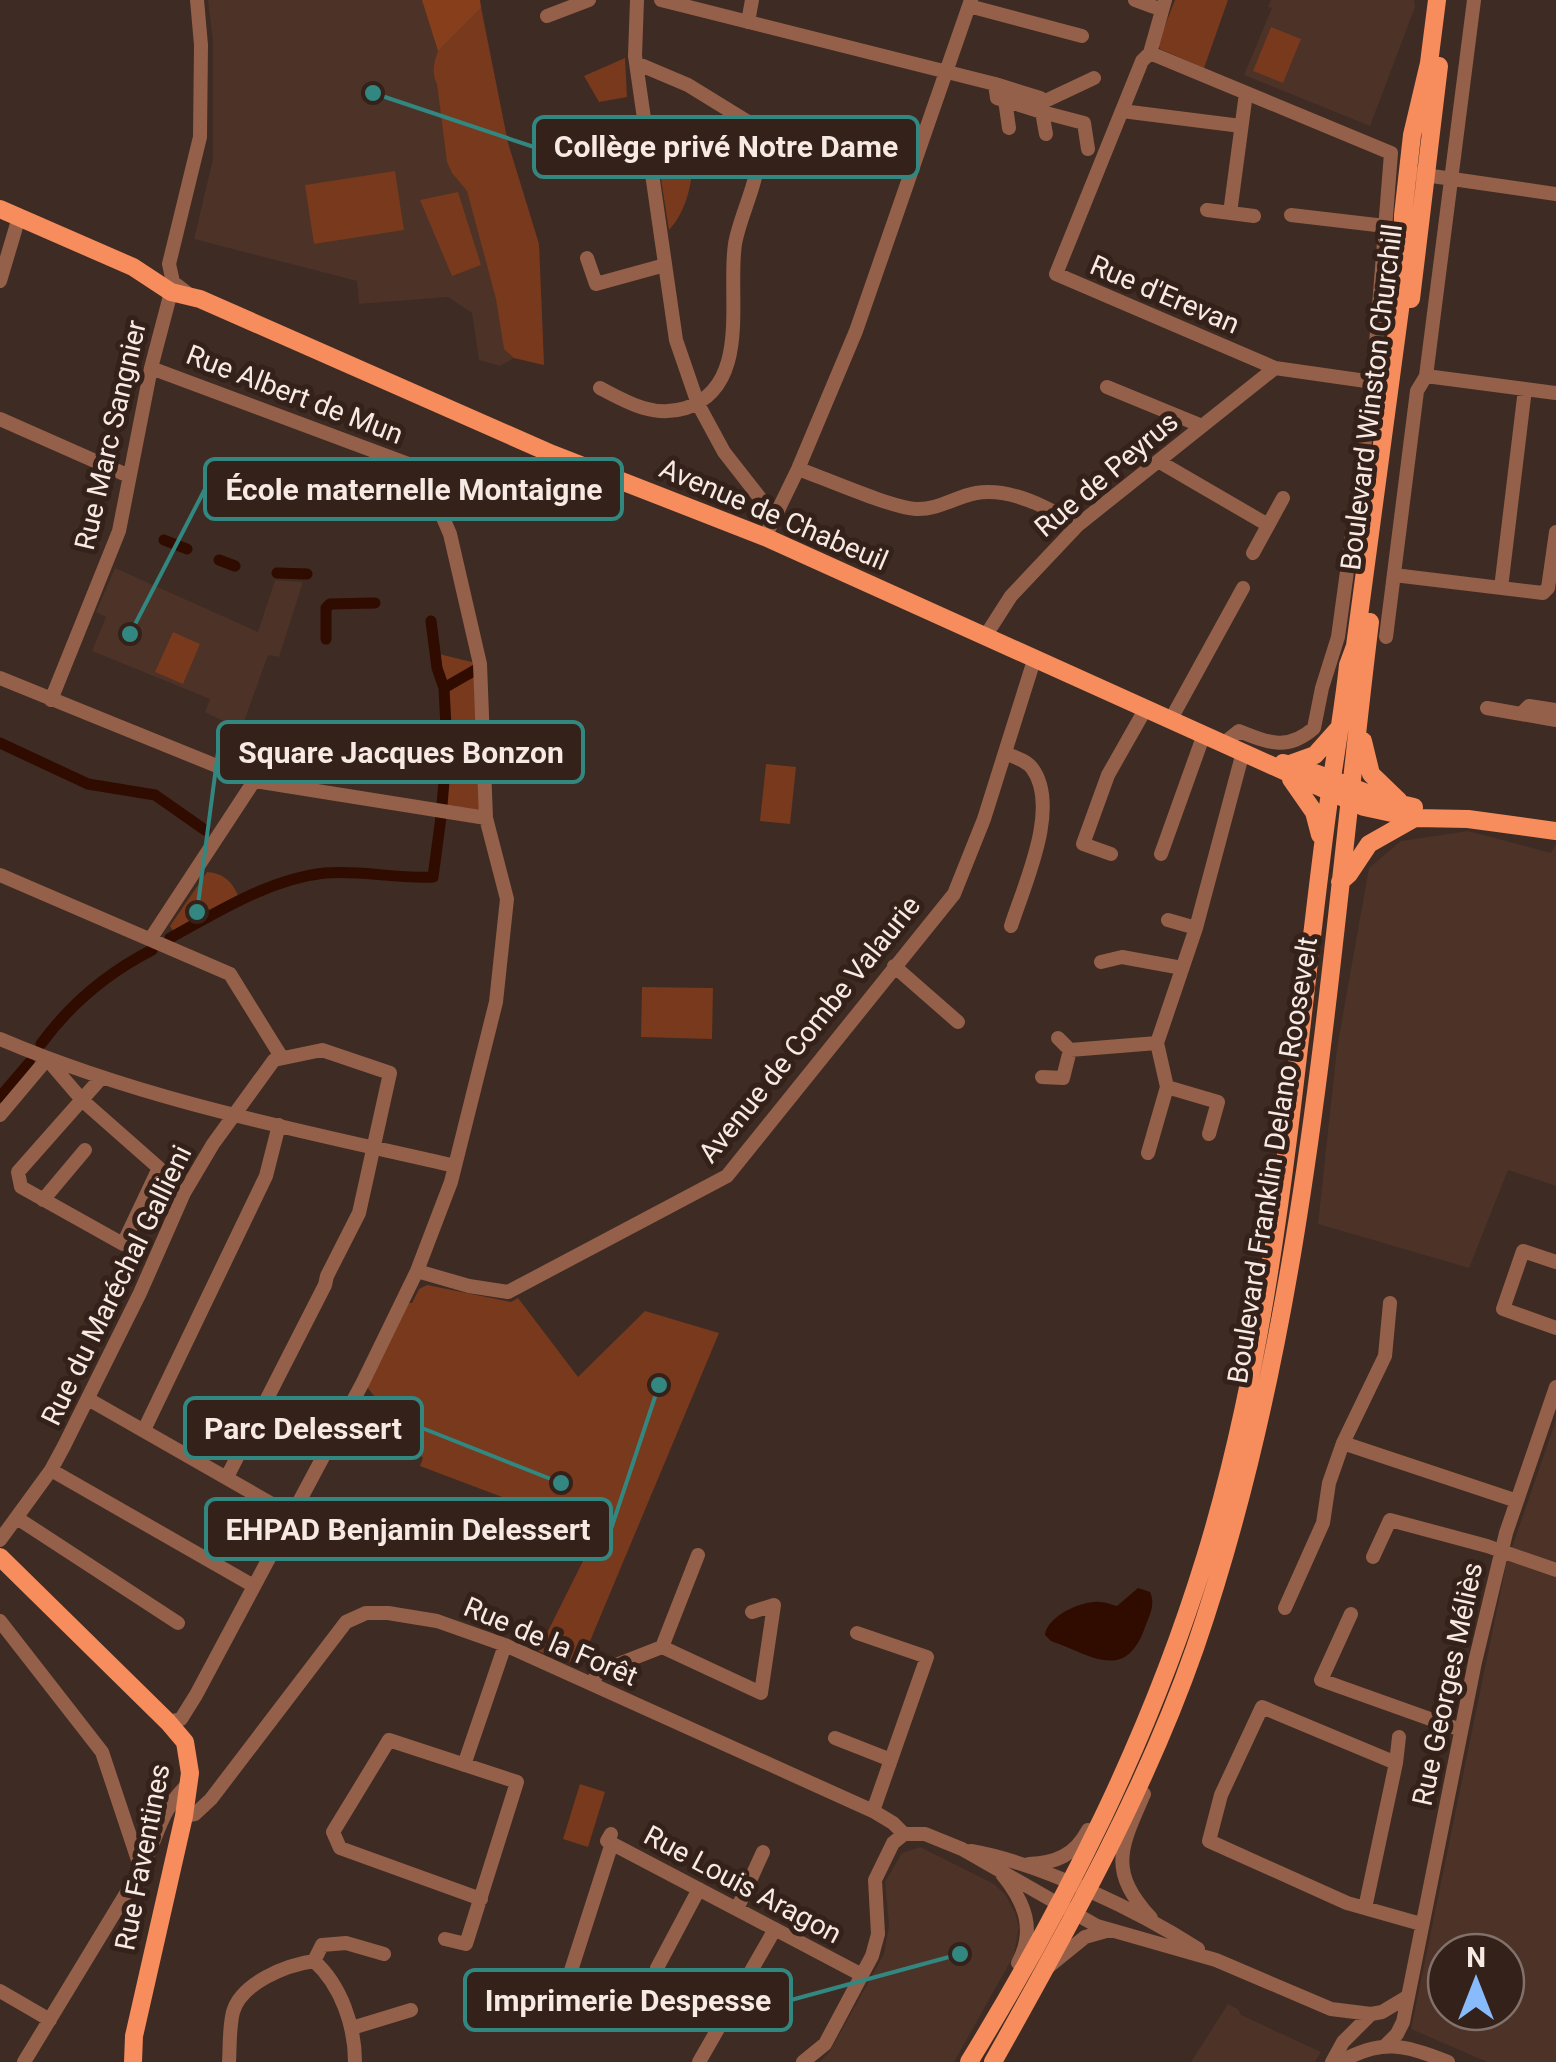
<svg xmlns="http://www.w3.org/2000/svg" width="1556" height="2062" viewBox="0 0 1556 2062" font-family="Roboto,sans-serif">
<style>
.built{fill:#4c3227;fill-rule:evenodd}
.green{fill:#78391c}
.forest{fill:#873e1b}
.water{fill:#300b00}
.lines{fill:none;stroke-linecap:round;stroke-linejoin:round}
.canal{stroke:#300b00;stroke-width:11}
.minor{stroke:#946049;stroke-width:14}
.major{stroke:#f78c5c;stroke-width:18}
.labels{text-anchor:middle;stroke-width:10;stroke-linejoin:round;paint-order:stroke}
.street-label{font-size:28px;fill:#f7eae4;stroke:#342119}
.leader{fill:none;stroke:#328780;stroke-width:4}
.callout-dot{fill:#328780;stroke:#342119;stroke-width:4}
.callout{fill:#342119;stroke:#328780;stroke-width:4}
.callout-label{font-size:30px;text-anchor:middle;font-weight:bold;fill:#f7eae4}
</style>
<rect width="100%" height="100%" fill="#3e2b23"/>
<path class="built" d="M208,0H480L508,143L539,244L544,365L514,358L500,366L479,360L472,313L448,297L359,304L357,281L194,239L213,159V42Z
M1271,0H1414L1415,7L1370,126L1244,75L1272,8L1268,7Z
M115,568L258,632L275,580L303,582L279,657L268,655L241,730L205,712L210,699L92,651L106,617L96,612Z
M1468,831L1551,853L1556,844V1186L1508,1170L1469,1268L1318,1224L1337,1048L1369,868L1401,841Z
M1556,1420V2062H1487L1411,2029L1506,1565ZM1446,1952H1506V2012H1446Z
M920,1847L994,1884L1005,1894L1015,1912L1019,1927L1014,1955L954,2062H820L830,2051L884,1954L889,1926L885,1882L902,1853Z
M1228,2004L1238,2009L1241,2015L1321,2052L1315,2062H1191Z"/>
<path class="green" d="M1175,0H1228L1204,68L1160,49L1158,43Z
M481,8L508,143L539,244L544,365L514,358L504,349L496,299L467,191L452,173L447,162L437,84C431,73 434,62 438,51Z
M1271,27L1301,39L1283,83L1253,71Z
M625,58L627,97L599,102L584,76Z
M652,122L688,132C698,161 691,207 669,230Z
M395,171L404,230L314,244L305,185Z
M458,192L481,265L452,276L420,200Z
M173,632L200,644L183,684L155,672Z
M435,653L480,664L486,818L442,805L447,746L444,689Z
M766,764L796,767L790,824L760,821Z
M207,872C224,873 233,882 239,898L175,934L170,926Z
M642,987L713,988L712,1039L641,1037Z
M427,1285L511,1302L518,1298L578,1377L645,1311L719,1333L580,1665L538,1651L597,1533L420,1466L423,1458L367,1387L408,1303H412L419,1289Z
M580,1784L605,1792L588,1847L563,1839Z"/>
<path class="forest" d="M422,0H480L481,8L438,51Z"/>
<path class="water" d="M1138,1588L1150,1592C1156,1605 1149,1616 1144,1630C1124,1682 1091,1655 1051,1641L1045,1635C1047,1616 1083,1600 1100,1602C1106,1602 1112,1605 1117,1606Z"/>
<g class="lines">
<path class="canal" d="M164,540L187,549
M219,560L235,566
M277,573L307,574
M431,621L437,668L444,688L447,746L442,805
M326,639V608L330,604L375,603
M444,688L477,669
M0,743L88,784L155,795L205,830
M170,938C218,912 269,879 325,873C362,870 397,879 433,877L441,817
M41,1044C71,1003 107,973 152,950
M0,1097L29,1063"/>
<path class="minor" d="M637,0L635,56L676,340L698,404L724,452L774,516
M661,0L995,84L997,98L1042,112L1040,98L995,84
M1135,0L1154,7
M969,6L1082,36
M547,16L589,0
M748,22L752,0
M1150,53L1391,153L1373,382L1338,637L1322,688L1314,728C1288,751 1269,743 1239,731L1224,743
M1150,53L1142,61L1056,274L1275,368L1373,382
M1150,53L1165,0
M1005,100L1009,128
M1041,103L1094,78
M1122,111L1241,126
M1046,134L1042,112L1084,123L1088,149
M563,139L581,161L652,169
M1418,174L1556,194
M1207,210L1254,216
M1230,213L1246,93
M1291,215L1385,226
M587,258L596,284L665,265
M0,281L19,217
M186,292L173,282L169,264L200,137L201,45L197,0
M151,368L422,469L450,534L480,664L486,818L507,899L496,1002L451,1182L417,1271L363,1382L196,1695L181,1719L168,1722
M1426,376L1556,393
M1107,387L1202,426
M600,388C628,403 654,418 686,408C752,386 727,296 735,244C740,215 758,184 758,155C759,145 755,134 753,125L688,85L636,63
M0,419L129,476
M1158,461L1268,525
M798,469C825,478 892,508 916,509C938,510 955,497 976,493C1011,487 1048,508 1078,525
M765,537L798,469L856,331L971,0
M1253,553L1283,498
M1394,575L1543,593L1548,588L1556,532
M1501,588L1525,389
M986,635L1011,596L1078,525L1275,368
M1386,637L1417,391L1426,376L1474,0
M0,678L254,781L486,818
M51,700L119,531L151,368L171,292
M1487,708L1556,720
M1522,713L1529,706L1556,710
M1171,719L1243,588
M1005,753C1014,757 1026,760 1032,768C1061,807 1024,885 1011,926
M1111,854L1083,844L1108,775L1146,708
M1161,854L1204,734
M0,875L230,974L282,1058
M1168,920L1196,928
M151,938L254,781
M1101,962L1122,957L1182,968
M894,966L958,1022
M1058,1038L1070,1050
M0,1039C145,1101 302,1131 455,1166
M1042,1077L1063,1078L1070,1050L1157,1043
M1167,1087L1218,1102L1209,1134
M0,1115L47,1059L83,1101L159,1168L123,1244L21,1187L18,1172L102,1077
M1148,1153L1167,1087L1157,1043L1196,928L1243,752
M43,1200L85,1150
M1556,1262L1523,1251L1503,1309L1556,1328
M417,1271L469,1286L508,1292L727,1176L954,894L984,819L1035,657
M88,1399L293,1516
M144,1430L266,1176L279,1125
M1343,1443L1517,1501
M51,1470L252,1585
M17,1518L178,1623
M0,1540L51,1470L64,1446L140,1293L184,1193L213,1144L274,1060L322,1050L390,1073L359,1213L327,1276L325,1285L227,1477
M1373,1557L1390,1520L1487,1546L1556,1570
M1285,1608L1323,1523L1329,1483L1343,1443L1385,1356L1390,1303
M1351,1614L1321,1680L1461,1730
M0,1621L102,1752L141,1869
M857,1633L927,1657L873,1811
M662,1647L761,1693L774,1605L752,1612
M662,1647L698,1555
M592,1684L598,1672L662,1647
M835,1738L891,1760
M1396,1763L1399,1737
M464,1765L505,1645
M1144,1794C1121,1847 1107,1870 1151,1918
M184,1816L195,1814L211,1799L346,1622L366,1613H388L437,1621L505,1645L873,1811L893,1823L904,1834
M611,1834L607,1841L862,1975
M904,1834H925L962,1849L1097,1926L1216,1960L1331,2009L1371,2014L1382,2012L1407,1997
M971,1851C1040,1863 1139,1911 1198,1949
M1029,1864C1056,1863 1075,1855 1088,1830
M1002,1874C1025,1902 1036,1930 1018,1963
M1365,1908L1396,1763L1262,1707L1221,1795L1209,1841L1347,1903L1421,1924
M737,1909L763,1852
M445,1939L466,1944L517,1782L389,1740L333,1832L340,1848L481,1899
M314,1961L322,1945L346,1943L384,1954
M1048,1967L1085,1937L1110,1930
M657,1968L699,1889
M0,1991L50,2020
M574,1997L567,1983L612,1843
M352,2028L411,2010
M1386,2045L1397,2034L1403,2022L1475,1662L1506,1533L1556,1387
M24,2062L141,1869C160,1833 158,1813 189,1783
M229,2062C230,2046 229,2028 233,2012C241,1983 286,1965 314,1961C341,1985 355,2026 355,2062
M699,2062L775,1929
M803,2062L825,2044L872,1956L878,1934L875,1880L893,1843L904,1834
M1332,2062L1343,2042L1371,2014
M1340,2062C1381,2039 1405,2044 1448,2062"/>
<path class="major" d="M0,209L133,267L171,292L200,299L552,454L765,537L1364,807L1415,818L1468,819L1556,831
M1411,299L1439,66
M1363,741L1371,774L1399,801
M1283,763C1328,774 1368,798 1414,807
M1290,764L1315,755L1340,727
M1291,779L1314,812L1320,835
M1340,882L1349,874L1369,844L1415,818
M0,1557L168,1722L185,1742L190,1773L184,1816L134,2036L133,2062
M969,2062C1066,1903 1150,1737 1205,1558C1280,1314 1294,1059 1328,807C1334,760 1343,713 1348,665L1355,646L1401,302L1403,215L1412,135L1429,63L1437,0
M993,2062C1068,1928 1144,1794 1195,1648C1309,1318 1328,966 1370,622"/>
</g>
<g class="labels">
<g class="street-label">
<text transform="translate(1165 294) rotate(23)" y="10">Rue d'Erevan</text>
<text transform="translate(295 394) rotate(21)" y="10">Rue Albert de Mun</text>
<text transform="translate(1371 397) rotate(-83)" y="10">Boulevard Winston Churchill</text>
<text transform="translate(110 435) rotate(-77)" y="10">Rue Marc Sangnier</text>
<text transform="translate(1106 474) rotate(-40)" y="10">Rue de Peyrus</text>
<text transform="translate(774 514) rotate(23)" y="10">Avenue de Chabeuil</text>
<text transform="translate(809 1029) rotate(-51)" y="10">Avenue de Combe Valaurie</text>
<text transform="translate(1272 1160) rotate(-81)" y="10">Boulevard Franklin Delano Roosevelt</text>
<text transform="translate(116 1285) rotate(-64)" y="10">Rue du Maréchal Gallieni</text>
<text transform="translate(551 1641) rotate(23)" y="10">Rue de la Forêt</text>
<text transform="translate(1447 1684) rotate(-78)" y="10">Rue Georges Méliès</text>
<text transform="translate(142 1857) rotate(-79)" y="10">Rue Faventines</text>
<text transform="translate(743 1884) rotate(28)" y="10">Rue Louis Aragon</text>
</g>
</g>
<path class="leader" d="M373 93L534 147M130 634L205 489M197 912L218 752M561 1483L422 1428M659 1385L611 1529M960 1954L791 2000"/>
<g class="callout-dot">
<circle cx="373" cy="93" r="10"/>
<circle cx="130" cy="634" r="10"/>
<circle cx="197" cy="912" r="10"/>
<circle cx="561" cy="1483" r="10"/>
<circle cx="659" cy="1385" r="10"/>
<circle cx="960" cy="1954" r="10"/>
</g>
<g class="callout">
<rect x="534" y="117" width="384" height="60" rx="10"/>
<rect x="205" y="459" width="417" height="60" rx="10"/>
<rect x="218" y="722" width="365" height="60" rx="10"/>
<rect x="185" y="1398" width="237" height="60" rx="10"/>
<rect x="206" y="1499" width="405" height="60" rx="10"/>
<rect x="465" y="1970" width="326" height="60" rx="10"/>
</g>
<g class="callout-label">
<text x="726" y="157">Collège privé Notre Dame</text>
<text x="414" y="500">École maternelle Montaigne</text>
<text x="401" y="763">Square Jacques Bonzon</text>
<text x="303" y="1439">Parc Delessert</text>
<text x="408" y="1540">EHPAD Benjamin Delessert</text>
<text x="628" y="2011">Imprimerie Despesse</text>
</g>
<g transform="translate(1476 1982)"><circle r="48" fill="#342119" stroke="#82716a" stroke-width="2.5"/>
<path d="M0-8L18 38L0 25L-18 38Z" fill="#87bbfb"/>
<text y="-15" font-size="28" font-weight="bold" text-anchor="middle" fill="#f7eae4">N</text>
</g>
</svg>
